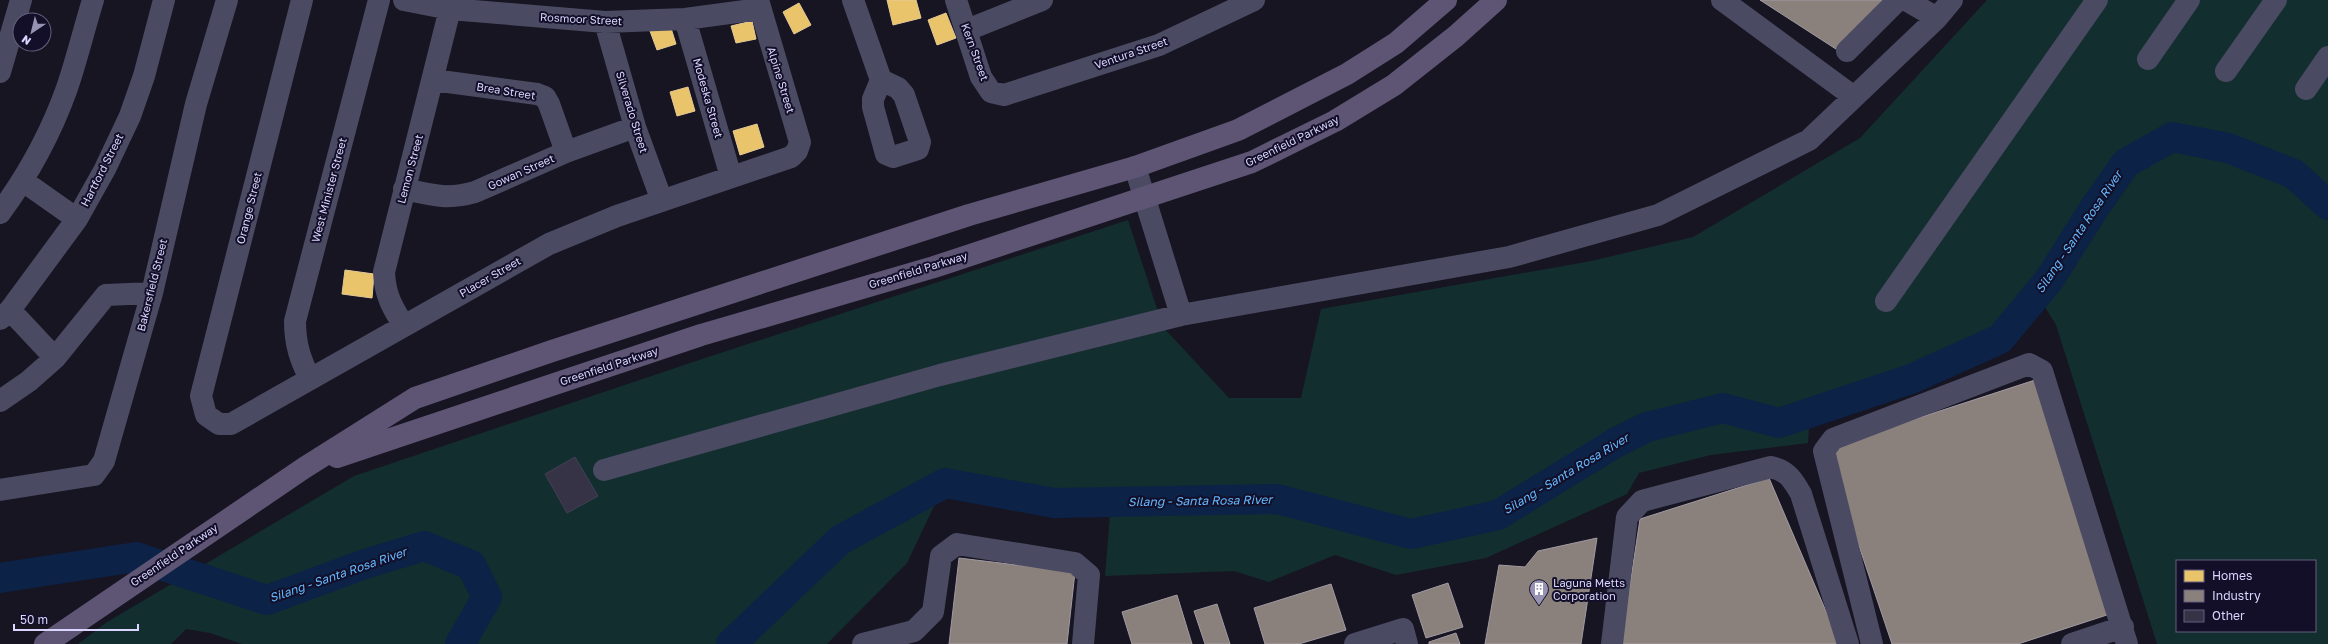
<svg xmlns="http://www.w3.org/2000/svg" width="2328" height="644" viewBox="0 0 2328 644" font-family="'Golos Text',sans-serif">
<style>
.green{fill:#132e2f;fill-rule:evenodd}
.homes{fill:#e9c46a;stroke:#e4c997}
.industry{fill:#8a817c;stroke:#a29aa3}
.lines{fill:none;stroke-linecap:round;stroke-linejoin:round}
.river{stroke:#0c2247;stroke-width:30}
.building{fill:#353345;stroke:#434056}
.minor{stroke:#4a4a63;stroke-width:22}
.major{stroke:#5e5474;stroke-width:22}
.labels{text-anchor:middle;stroke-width:4;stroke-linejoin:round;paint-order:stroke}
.street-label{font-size:11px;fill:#dad6ff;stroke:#130f28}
.poi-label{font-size:11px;fill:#dad6ff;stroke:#130f28;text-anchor:start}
.water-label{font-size:12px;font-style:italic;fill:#64b9ff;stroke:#130f28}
</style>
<rect width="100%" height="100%" fill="#171522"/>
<path class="green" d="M1987,0H2328V644H2157L2056,325L2037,294L2000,339L1911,379L1810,413L1808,443L1711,455L1639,473L1627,494L1486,558L1396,575L1335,555L1269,582L1234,571L1105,576L1111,502L1054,503L945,483L907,563L827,644H242L210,633L186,629L171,644H78L107,622L354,476L696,361L1128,220L1163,327L1229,398H1301L1321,309L1591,261L1693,237L1860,138ZM2177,561H2315V631H2177Z"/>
<path class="homes" d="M887,0H916L921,18L893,25Z
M799,3L811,25L794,34L783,12Z
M946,13L956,38L937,45L928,20Z
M752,21L756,39L736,43L731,26Z
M670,25L676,44L657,50L650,31Z
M688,87L695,111L677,116L670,92Z
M757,124L764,147L740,155L733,131Z
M345,270L374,274L372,298L342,294Z"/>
<path class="industry" d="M1760,0H1893L1839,51Z
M2035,380L2113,613L2018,644H1892L1826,448Z
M1769,478L1840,644H1621L1640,519Z
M1597,538L1581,644H1485L1499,565L1525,567L1538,551Z
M959,558L1075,572L1067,644H949Z
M1448,583L1463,627L1426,638L1412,595Z
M1331,584L1346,630L1299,644H1265L1254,608Z
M1177,595L1192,644H1132L1122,612Z
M1217,604L1230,644H1205L1194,611Z
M1456,633L1460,644H1429V642Z"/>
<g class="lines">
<path class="river" d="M0,578L136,557L267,600L362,565L424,546L471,565L487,597L460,644
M731,644L840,540L945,483L1054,503L1277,499L1411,534L1498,515L1615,443L1647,427L1723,408L1779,423L1911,379L2000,339L2049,280L2093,210L2126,163L2172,137L2228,148L2294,174L2328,205"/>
</g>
<path class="building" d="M575,457L598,496L567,513L545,474Z"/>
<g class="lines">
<path class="minor" d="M302,0L201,396L206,415L219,424H231L549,244L617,216L791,157L797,151L800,142L758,0
M404,0L450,9L605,22L685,19L759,9
M853,0L881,80L873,99V107L886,154L893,157L918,149L920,142L904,95L898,88L881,80
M956,0L981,77L991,92L1004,95L1159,45L1254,0
M1722,0L1854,97
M1906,0L1937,18
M685,19L731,177
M605,22L635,127L662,201
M967,30L1042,0
M1847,51L1898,0
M2148,59L2189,0
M2226,71L2276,0
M0,72L21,0
M433,80L537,94L545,97L549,104L566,152
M2306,89L2328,57
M1135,167L1181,315L1509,257L1658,215L1809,140L1937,18L1952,0
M23,181L77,219
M404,189C431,195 448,200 475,192L566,152L635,127
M0,213C28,175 51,133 67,88C77,59 84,29 93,0
M1886,301L2097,0
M10,310L55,358
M0,319L10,310L77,219L105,169L130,116L144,76L164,0
M404,326C392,307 385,295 384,272L450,9
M310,379C300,359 295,344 295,321L379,0
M0,401L29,381L55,358L106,295L152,293
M604,470L940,375L1181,315
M0,490L94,475L104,461L152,293L196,104L227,0
M863,644L914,631L933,612L941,556L957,544L1075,563L1089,575L1083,644
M1355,644L1403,629L1407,644
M1612,644L1627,517L1642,501L1771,467C1788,471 1793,480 1801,494L1848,644
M1872,644L1824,451L1833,439L2029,364L2042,371L2127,644
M2072,644L2123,627"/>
<path class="major" d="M337,457L701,335L934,267L1252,162L1335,121L1394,85L1456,36L1496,0
M45,644L304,468L415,398L552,351L969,215L1135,167L1238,130L1347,74L1396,43L1446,0"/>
</g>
<defs>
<g id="building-pin" transform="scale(1)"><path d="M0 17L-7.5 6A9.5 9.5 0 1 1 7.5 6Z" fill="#9692b2" stroke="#130f28"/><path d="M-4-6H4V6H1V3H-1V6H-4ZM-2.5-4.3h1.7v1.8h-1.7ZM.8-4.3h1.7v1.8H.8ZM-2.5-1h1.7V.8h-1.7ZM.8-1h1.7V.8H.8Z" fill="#fff"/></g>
</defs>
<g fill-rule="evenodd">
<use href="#building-pin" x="1539" y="589"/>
</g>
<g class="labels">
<g class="street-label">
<text transform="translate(581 19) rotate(3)" y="4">Rosmoor Street</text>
<text transform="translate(975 52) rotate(70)" y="4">Kern Street</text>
<text transform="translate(1131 53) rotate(-19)" y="4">Ventura Street</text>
<text transform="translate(781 80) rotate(73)" y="4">Alpine Street</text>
<text transform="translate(506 91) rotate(9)" y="4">Brea Street</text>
<text transform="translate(708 98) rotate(74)" y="4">Modeska Street</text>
<text transform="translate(632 112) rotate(73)" y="4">Silverado Street</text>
<text transform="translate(1292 141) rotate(-26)" y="4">Greenfield Parkway</text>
<text transform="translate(410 169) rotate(-75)" y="4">Lemon Street</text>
<text transform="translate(102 170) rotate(-63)" y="4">Hartford Street</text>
<text transform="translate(521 172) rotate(-24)" y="4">Gowan Street</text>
<text transform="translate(329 190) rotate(-75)" y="4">West Minister Street</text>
<text transform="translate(249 208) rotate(-76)" y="4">Orange Street</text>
<text transform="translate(918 270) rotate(-17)" y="4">Greenfield Parkway</text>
<text transform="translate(490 277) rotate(-30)" y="4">Placer Street</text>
<text transform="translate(152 285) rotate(-76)" y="4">Bakersfield Street</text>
<text transform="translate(609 366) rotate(-18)" y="4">Greenfield Parkway</text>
<text transform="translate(174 555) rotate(-34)" y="4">Greenfield Parkway</text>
</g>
<g class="poi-label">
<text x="1553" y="587">Laguna Metts<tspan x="1553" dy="13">Corporation</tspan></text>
</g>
<g class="water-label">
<text transform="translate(2079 232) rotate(-56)" y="4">Silang - Santa Rosa River</text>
<text transform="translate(1566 474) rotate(-31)" y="4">Silang - Santa Rosa River</text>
<text transform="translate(1200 501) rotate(-1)" y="4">Silang - Santa Rosa River</text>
<text transform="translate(338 575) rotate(-19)" y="4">Silang - Santa Rosa River</text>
</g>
</g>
<rect x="2176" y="560" width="140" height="72" fill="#130f28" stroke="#635f7e"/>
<rect x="2184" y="570" width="20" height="12" fill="#e9c46a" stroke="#635f7e"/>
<text x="2212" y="580" font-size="12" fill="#dad6ff">Homes</text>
<rect x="2184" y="590" width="20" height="12" fill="#8a817c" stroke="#635f7e"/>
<text x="2212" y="600" font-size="12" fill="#dad6ff">Industry</text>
<rect x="2184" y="610" width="20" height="12" fill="#353345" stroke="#635f7e"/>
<text x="2212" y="620" font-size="12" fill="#dad6ff">Other</text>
<g transform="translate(32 32) rotate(215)"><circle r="19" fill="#130f28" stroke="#635f7e"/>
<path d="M0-3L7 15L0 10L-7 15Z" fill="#9692b2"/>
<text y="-6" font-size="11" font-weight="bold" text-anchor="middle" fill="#dad6ff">N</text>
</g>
<path d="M14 624v6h124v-6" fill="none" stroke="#dad6ff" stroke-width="2"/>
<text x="20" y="624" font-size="12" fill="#dad6ff" stroke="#130f28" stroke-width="3" paint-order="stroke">50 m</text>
</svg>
